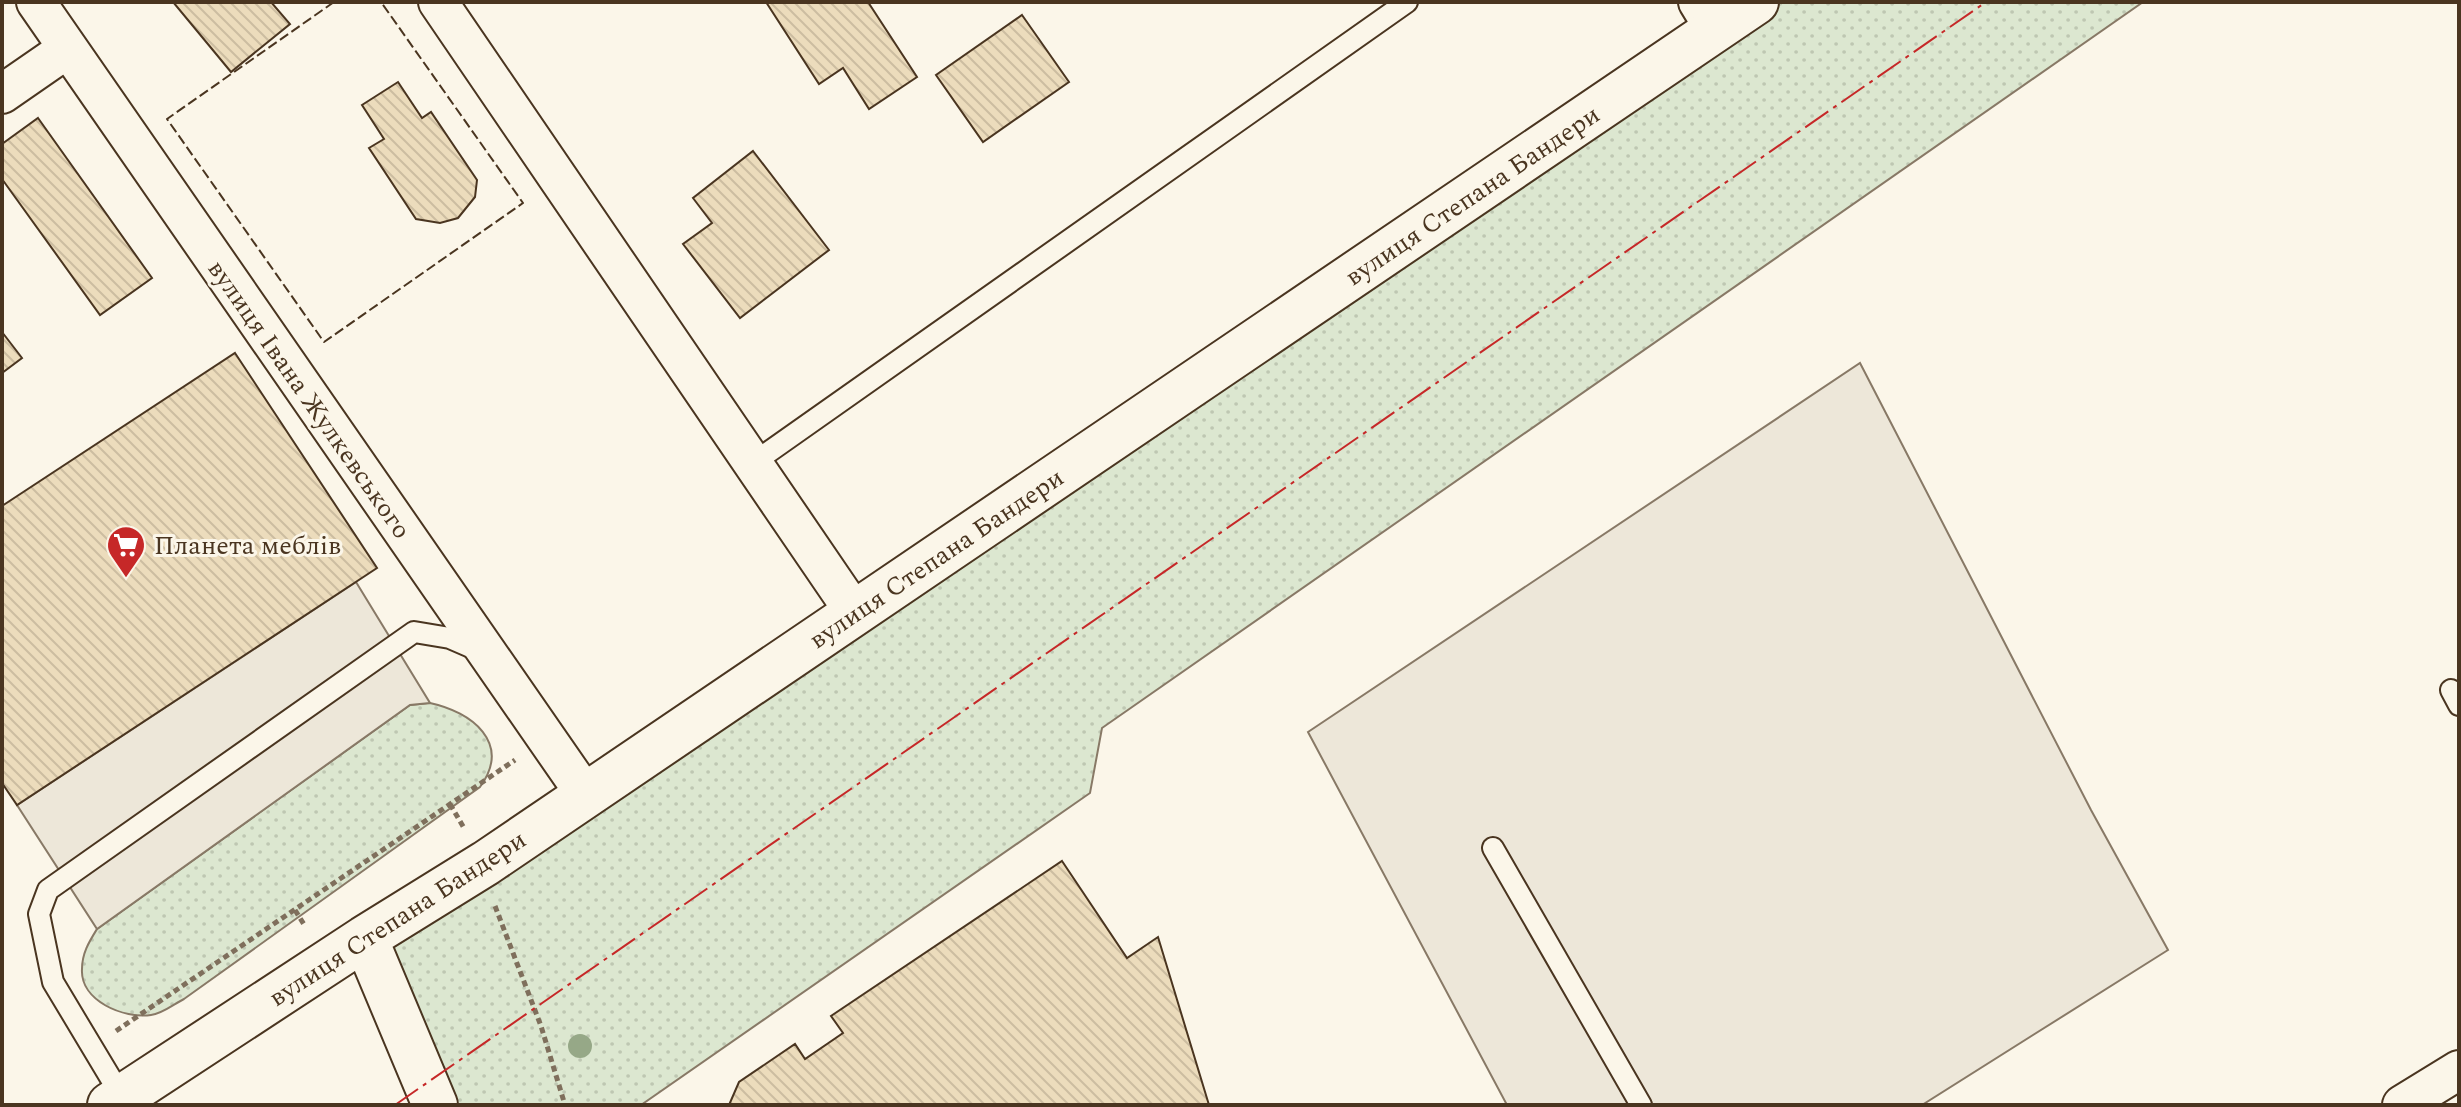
<svg xmlns="http://www.w3.org/2000/svg" width="2461" height="1107" viewBox="0 0 2461 1107" font-family="Spectral,serif">
<style>
.green{fill:url(#green-dots);stroke:#887966;stroke-width:2}
.parking{fill:#ede7d9;stroke:#887966;stroke-width:2}
.building{fill:url(#building-back-hatch);stroke:#4a3520;stroke-width:2}
.lines{fill:none;stroke-linecap:round;stroke-linejoin:round}
.lane-casing{stroke:#4a3520;stroke-width:24}
.street-casing{stroke:#4a3520;stroke-width:42}
.secondary-casing{stroke:#4a3520;stroke-width:48}
.path{stroke:#7f6f5c;stroke-width:5;stroke-dasharray:6 4;stroke-linecap:butt}
.lane{stroke:#fbf6e9;stroke-width:20}
.street{stroke:#fbf6e9;stroke-width:38}
.secondary{stroke:#fbf6e9;stroke-width:44}
.fence{stroke:#4a3520;stroke-width:2;stroke-dasharray:10 4;stroke-linecap:butt}
.power{stroke:#c62828;stroke-width:2;stroke-dasharray:28 6 4 6;stroke-linecap:butt}
.tree{fill:#96a887}
.labels{text-anchor:middle;stroke-width:6;stroke-linejoin:round;paint-order:stroke}
.street-label{font-size:26px;fill:#4a3520;stroke:#fbf6e9}
.poi-label{font-size:26px;fill:#4a3520;stroke:#fbf6e9;text-anchor:start}
</style>
<defs>
<pattern id="green-dots" width="8" height="8" patternUnits="userSpaceOnUse" patternTransform="scale(2)"><rect width="8" height="8" fill="#dce7d0"/><path d="M2 2h.1M6 6h.1" fill="none" stroke="#bec7b2" stroke-width="1.8" stroke-linecap="round"/></pattern>
<pattern id="building-back-hatch" width="6" height="6" patternUnits="userSpaceOnUse" patternTransform="scale(2)"><rect width="6" height="6" fill="#ecdcbc"/><path d="M-1 5l2 2M0 0l6 6M5-1l2 2" fill="none" stroke="#ccbda1"/></pattern>
</defs>
<rect width="100%" height="100%" fill="#fbf6e9"/>
<path class="green" d="M1766,2H2143L1102,728L1090,793L641,1105H452L389,946Z
M430,703C472,712 512,743 480,787L184,999C174,1004 162,1014 151,1015C124,1019 80,1001 82,969C82,953 89,942 97,929L410,705Z"/>
<path class="parking" d="M1860,363L2091,810L2168,950L1922,1105H1507L1308,732Z
M356,582L430,703L410,705L97,929L17,805Z"/>
<path class="building" d="M173,2H271L290,24L231,72Z
M766,2H868L917,77L869,109L843,68L819,84Z
M1022,15L1069,82L983,142L936,75Z
M398,82L422,118L431,112L477,180L475,197L458,218L440,223L416,219L369,148L384,139L362,105Z
M38,118L152,278L100,315L2,179V144Z
M753,151L829,250L740,318L683,244L712,223L693,198Z
M2,332L22,358L2,373Z
M235,353L377,568L17,805L2,783V506Z
M1062,861L1127,958L1158,937L1209,1105H729L739,1082L795,1044L805,1059L843,1033L831,1016Z"/>
<g class="lines">
<g class="lane-casing">
<path id="lane" d="M753,463L1407,2
M2451,690L2459,705
M1493,848L1641,1105
M122,1097L53,982L39,914L48,890L414,632L450,638L480,651"/>
</g>
<g class="street-casing">
<path id="street" d="M36,2L585,794
M438,2L855,613
M1698,2L1715,30
M2,94L67,49
M2402,1105L2459,1070"/>
</g>
<g class="secondary-casing">
<path id="secondary" d="M365,938L435,1105
M110,1105L365,938L486,863L1756,2"/>
</g>
<path class="path" d="M450,804L464,828
M495,906L541,1026L565,1105
M295,910L305,926
M116,1031L515,760"/>
<use href="#lane" class="lane"/>
<use href="#street" class="street"/>
<use href="#secondary" class="secondary"/>
<path class="fence" d="M334,2L167,119L324,342L523,203L381,2"/>
<path class="power" d="M395,1105L1986,2"/>
</g>
<circle class="tree" cx="580" cy="1046" r="12"/>
<defs>
<g id="supermarket-pin" transform="scale(2)"><path d="M0 17L-7.5 6A9.5 9.5 0 1 1 7.5 6Z" fill="#c62828" stroke="#fbf6e9"/><path d="M-6-5.5h2.5l.6 2H6L4.5 2H-2.5L-4.4-4H-6ZM-1.5 3.2a1.3 1.3 0 1 0 .1 0ZM3 3.2a1.3 1.3 0 1 0 .1 0Z" fill="#fff"/></g>
</defs>
<g fill-rule="evenodd">
<use href="#supermarket-pin" x="126" y="545"/>
</g>
<g class="labels">
<g class="street-label">
<text transform="translate(1472 195) rotate(-34)" y="9">вулиця Степана Бандери</text>
<text transform="translate(310 399) rotate(55)" y="9">вулиця Івана Жулкевського</text>
<text transform="translate(936 558) rotate(-34)" y="9">вулиця Степана Бандери</text>
<text transform="translate(397 918) rotate(-33)" y="9">вулиця Степана Бандери</text>
</g>
<g class="poi-label">
<text x="154" y="554">Планета меблів</text>
</g>
</g>
<rect width="2461" height="1107" fill="none" stroke="#4a3520" stroke-width="8"/>
</svg>
